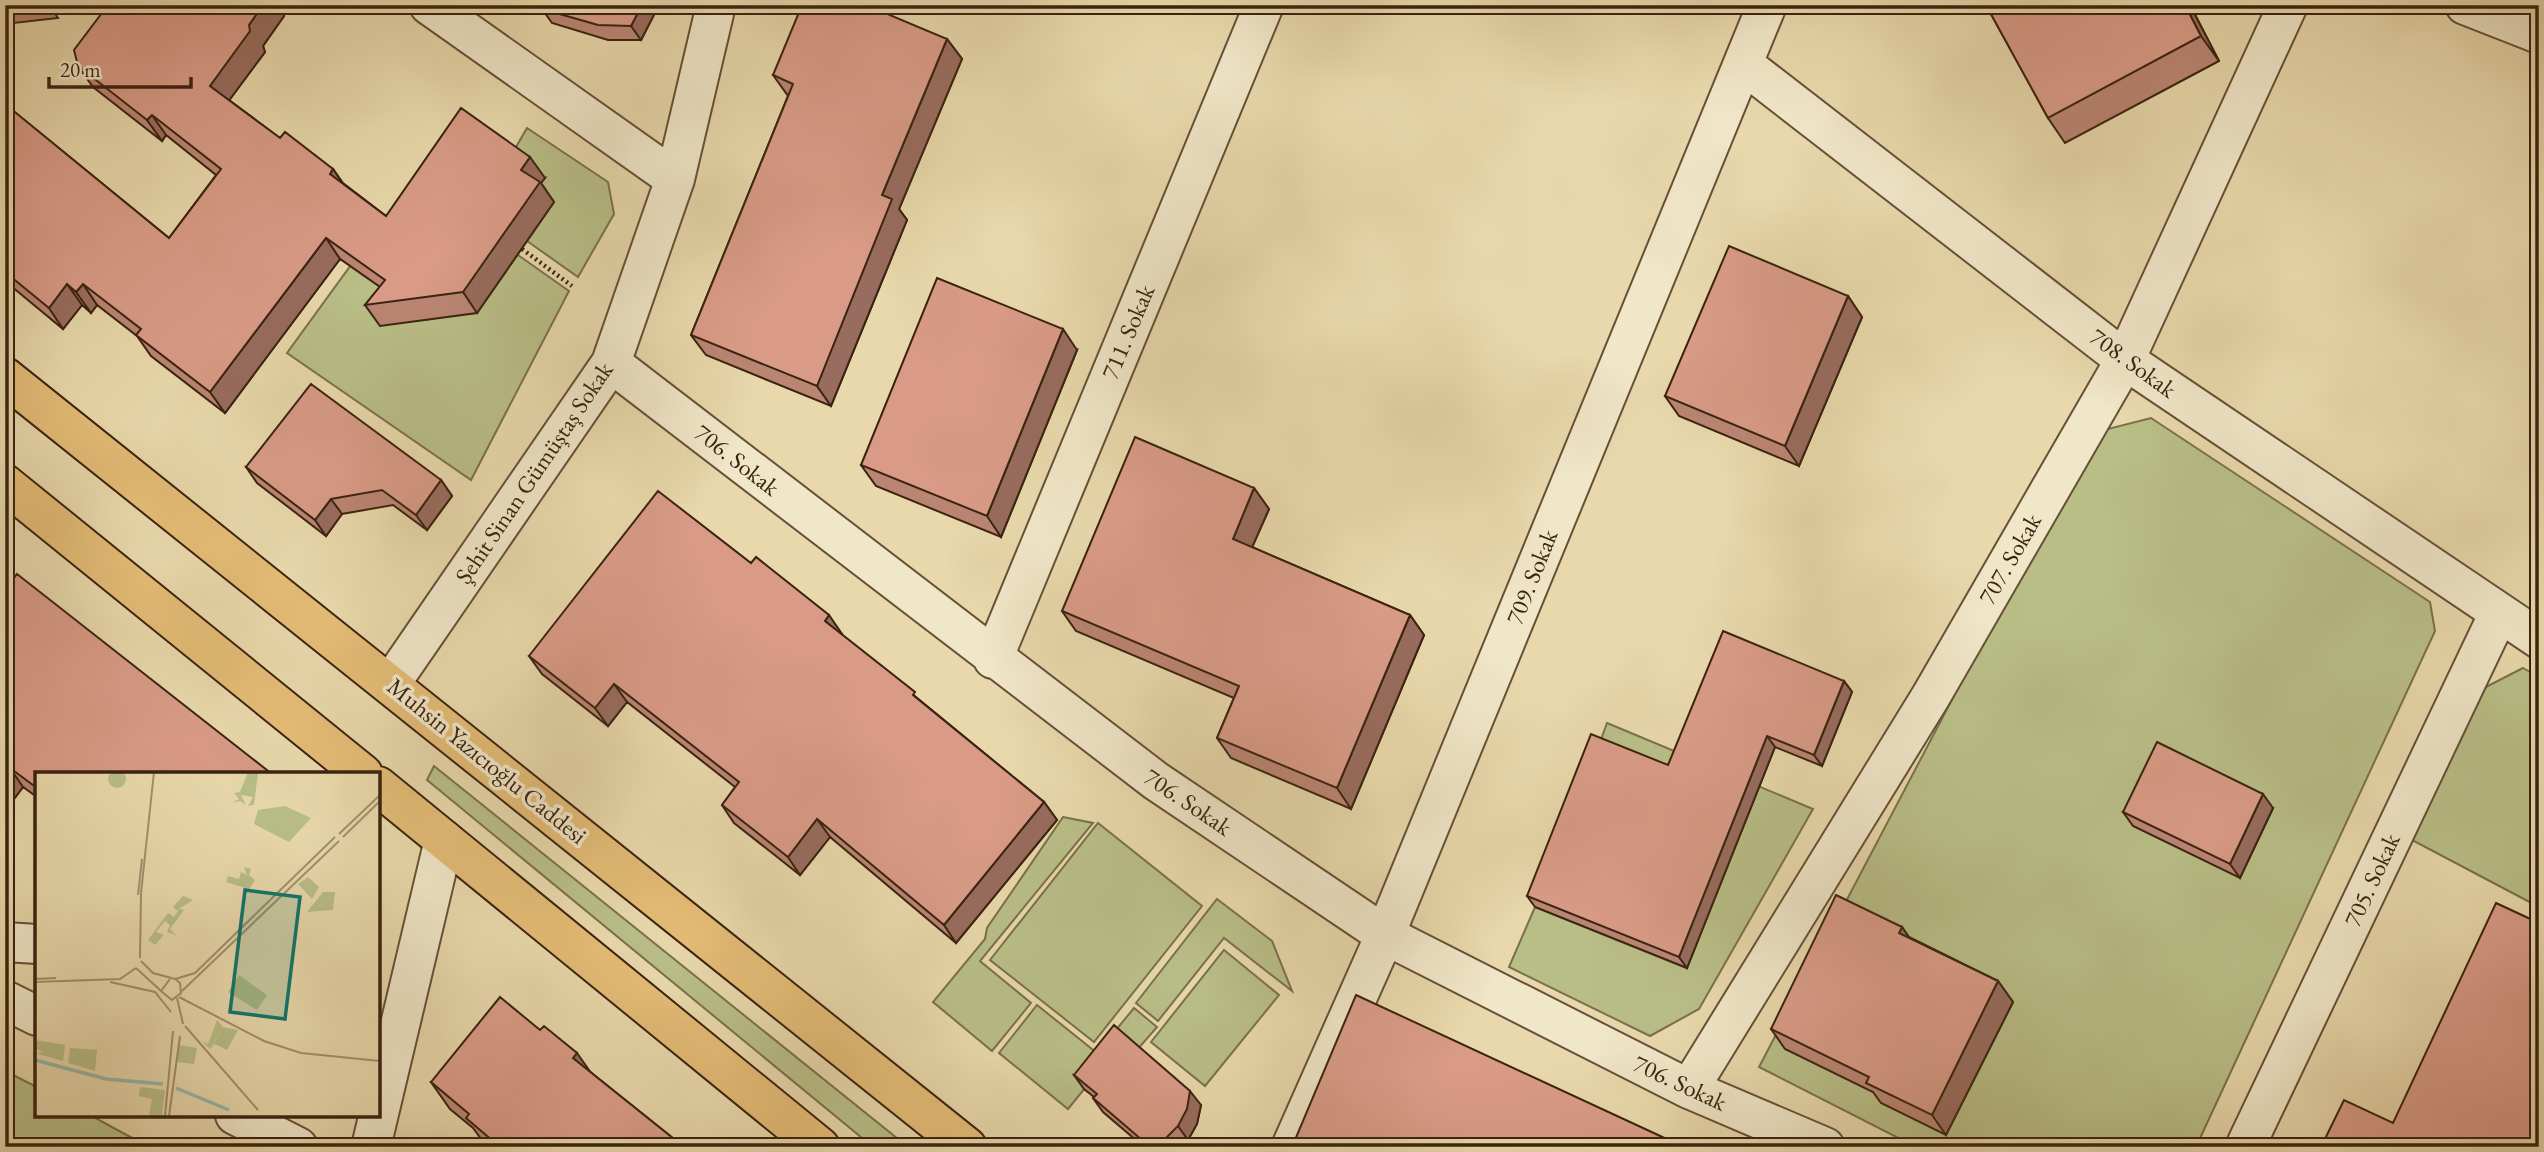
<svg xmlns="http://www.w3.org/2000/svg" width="2544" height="1152" viewBox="0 0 2544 1152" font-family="'EB Garamond',serif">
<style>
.green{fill:#b9be87;stroke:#7a704c;stroke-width:2}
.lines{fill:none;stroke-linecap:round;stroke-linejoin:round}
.minor-casing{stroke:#665037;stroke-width:42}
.major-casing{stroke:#3a2310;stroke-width:42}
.path{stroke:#3a2310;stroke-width:4.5;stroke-dasharray:2 3.5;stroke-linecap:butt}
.minor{stroke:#f0e6c8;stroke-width:38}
.major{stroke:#e4bc76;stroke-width:38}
.wall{fill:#bb8574;stroke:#3a2310;stroke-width:2}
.shaded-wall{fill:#986c5e;stroke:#3a2310;stroke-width:2}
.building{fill:#d99b87;stroke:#3a2310;stroke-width:2}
.labels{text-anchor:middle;stroke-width:7;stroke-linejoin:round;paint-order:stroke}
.street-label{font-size:24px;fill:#3a2310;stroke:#f0e6c8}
.inset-river{fill:none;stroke:#97b9ab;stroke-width:3.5}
.inset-road{fill:none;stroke:#a2906d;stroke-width:2}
.view{fill:#0f766e;fill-opacity:0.15;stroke:#0f766e;stroke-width:3.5}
.inset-edge{fill:none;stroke:#3a2310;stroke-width:3.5}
</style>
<rect width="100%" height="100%" fill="#e8d8ab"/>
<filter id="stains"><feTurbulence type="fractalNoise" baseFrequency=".00286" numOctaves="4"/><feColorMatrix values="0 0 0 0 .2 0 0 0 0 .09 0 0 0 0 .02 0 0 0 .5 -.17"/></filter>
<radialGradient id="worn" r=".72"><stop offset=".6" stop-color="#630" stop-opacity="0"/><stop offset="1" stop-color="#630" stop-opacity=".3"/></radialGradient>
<path class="green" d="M527,128L608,182L614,214L578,277L527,241L512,154Z
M518,255L569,291L471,480L287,353L351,265L427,320Z
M2151,418L2430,602L2435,631L2196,1147H1916L1759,1067L2092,433Z
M2523,668L2539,677V907L2412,840L2480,690Z
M1607,723L1813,809L1699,1009L1650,1036L1509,967L1535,907L1686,968L1599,745Z
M434,766L908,1147H873L427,780Z
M1063,817L1093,823L980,961L1031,1003L992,1051L933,1002L985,939L987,928Z
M1098,823L1202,906L1094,1042L990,960Z
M1217,899L1272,941L1292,991L1224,938L1158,1021L1136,1003Z
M1224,950L1279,995L1205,1086L1151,1042Z
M1037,1005L1097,1053L1134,1008L1157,1027L1137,1050L1124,1040L1068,1109L999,1053Z
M5,1071L37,1087V1115H90L134,1139L130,1147H5Z"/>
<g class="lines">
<g class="minor-casing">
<path id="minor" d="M429,5L675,179
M2465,5L2539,34
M1743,64L2125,360L2539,639
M611,363L1156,781L1385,935L1689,1089L1825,1147
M993,659L1264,5
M391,683L611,363L675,179L716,5
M5,942L37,944
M5,1000L37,1016
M1689,1089L1931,696L2125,360L2288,5
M235,1115L298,1147
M371,1147L444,840
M1291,1147L1385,935L1767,5
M2245,1147L2499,613"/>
</g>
<g class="major-casing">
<path id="major" d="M5,377L967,1147
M5,484L363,774
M378,786L820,1147"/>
</g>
<path class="path" d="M522,249L572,286"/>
<use href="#minor" class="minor"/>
<use href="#major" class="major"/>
</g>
<path class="wall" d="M5,5H49L58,18L5,24Z
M543,5H659L641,40H608L552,23L542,9Z
M1986,5H2190L2219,61L2065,143L2048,118Z
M283,8L284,16L263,46L265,52L229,100L280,138L333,169L343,183L386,216L545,178L541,183L554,202L477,313L380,326L365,305L380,287L340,259L225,413L151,356L137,336L97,305L91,313L82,305L63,329L5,281V104L169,238L216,175L166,135L162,141L93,87L78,66Z
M947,39L962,59L899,209L907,220L831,406L706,355L691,335L788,96L773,75Z
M1848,296L1862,317L1799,466L1679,416L1665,396Z
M1077,350L1001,537L876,486L861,465Z
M246,467L441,480L452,496L427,530L393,505L342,514L326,536L257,483Z
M1254,488L1269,509L1252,547L1410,615L1424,635L1351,809L1231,758L1217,738L1234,698L1076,631L1062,611Z
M751,563L842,634L841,635L922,702L1044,802L1057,820L956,943L830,837L800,875L734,823L722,805L735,787L627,702L608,726L542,674L529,656Z
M5,590L37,774V797L23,787L5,811Z
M1844,681L1852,692L1822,766L1775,747L1687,968L1535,907L1527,896L1668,765Z
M2273,808L2240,878L2133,826L2123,812Z
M1902,927L1909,937L1998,981L2013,1002L1946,1135L1881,1103L1873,1092L1785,1049L1771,1029Z
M589,1071L684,1147H487L473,1128L450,1109L431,1082Z
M1074,1075L1201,1105L1197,1124L1188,1140L1182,1147H1144L1103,1112L1093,1098L1094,1097L1084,1089Z"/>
<path class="shaded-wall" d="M263,5H285L283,8L284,16L263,46L265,52L225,106L210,86L249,25Z
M642,5H659L641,40L631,26Z
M2185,5H2190L2219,61L2201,36Z
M947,39L962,59L899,209L907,220L831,406L817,386L882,195Z
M152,115L166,135L162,141L147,120Z
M530,157L545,178L541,183L554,202L477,313L463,292L521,170Z
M333,169L347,190L330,174Z
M326,238L340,259L225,413L210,392Z
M67,284L82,305L63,329L49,308Z
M83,284L97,305L91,313L76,292Z
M1848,296L1862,317L1799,466L1785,446Z
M1063,329L1077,350L1001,537L987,516Z
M441,480L452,496L427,530L416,515Z
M1254,488L1269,509L1247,559L1233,539Z
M331,499L342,514L326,536L315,520Z
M829,615L842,634L837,640L825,621Z
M1410,615L1424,635L1351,809L1337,788Z
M1844,681L1852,692L1822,766L1814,755Z
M614,684L627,702L608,726L595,708Z
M1767,736L1775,747L1687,968L1679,957Z
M10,768L23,787L5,811V774Z
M2263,794L2273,808L2240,878L2230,864Z
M1044,802L1057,820L956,943L944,925Z
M817,819L830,837L800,875L788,857Z
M1902,927L1916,948L1899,933Z
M1998,981L2013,1002L1946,1135L1932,1115Z
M577,1053L596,1080L573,1058Z
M1190,1091L1201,1105L1197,1124L1188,1140L1178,1126Z"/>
<path class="building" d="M108,5H263L249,25L250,31L210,86L280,138L285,132L333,169L330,174L386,216L461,108L530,157L521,170L540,182L463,292L365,305L385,280L326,238L210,392L136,335L141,329L83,284L76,292L67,284L49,308L5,272V104L169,238L221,169L152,115L147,120L78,66L74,50Z
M543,5H642L631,26L598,25L542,9Z
M802,5H866L947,39L882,195L892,199L817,386L691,335L793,84L773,75Z
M1986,5H2185L2201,36L2048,118Z
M1729,246L1848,296L1785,446L1665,396Z
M937,278L1063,329L987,516L861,465Z
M311,384L441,480L416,515L382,490L331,499L315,520L246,467Z
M1135,437L1254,488L1233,539L1410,615L1337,788L1217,738L1239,686L1062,611Z
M658,491L751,563L756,557L829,615L825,621L915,692L913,695L1044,802L944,925L817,819L788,857L722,805L739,782L614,684L595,708L529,656Z
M17,574L272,774H37V788L10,768L5,774V590Z
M1723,631L1844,681L1814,755L1767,736L1679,957L1527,896L1591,734L1668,765Z
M2157,742L2263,794L2230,864L2123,812Z
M1836,895L1902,927L1899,933L1998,981L1932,1115L1866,1083L1869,1077L1771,1029Z
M2496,903L2539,923V1147H2321L2344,1100L2393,1123Z
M1356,995L1684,1147H1292Z
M500,997L540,1030L544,1026L577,1053L573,1058L684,1147H510L506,1144L504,1147H500L466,1118L469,1114L431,1082Z
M1114,1025L1190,1091L1187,1109L1178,1126L1165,1139L1142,1140L1093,1098L1097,1094L1074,1075Z"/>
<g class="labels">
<g class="street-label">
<text transform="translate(1128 332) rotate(-67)" y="8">711. Sokak</text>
<text transform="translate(2133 363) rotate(36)" y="8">708. Sokak</text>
<text transform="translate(737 460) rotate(38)" y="8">706. Sokak</text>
<text transform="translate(534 473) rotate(-56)" y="8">Şehit Sinan Gümüştaş Sokak</text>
<text transform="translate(2010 559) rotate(-60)" y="8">707. Sokak</text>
<text transform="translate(1532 577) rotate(-68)" y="8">709. Sokak</text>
<text transform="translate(487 761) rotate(39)" y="8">Muhsin Yazıcıoğlu Caddesi</text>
<text transform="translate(1188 802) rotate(34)" y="8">706. Sokak</text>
<text transform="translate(2372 880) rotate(-65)" y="8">705. Sokak</text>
<text transform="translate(1680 1083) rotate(25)" y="8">706. Sokak</text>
</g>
</g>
<g transform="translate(35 772)">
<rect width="345" height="345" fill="#e8d8ab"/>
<path d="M73 7a9 9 0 1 1 18 0a9 9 0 1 1-18 0ZM213,0H223L219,33L213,34L218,25L206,23L211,33L205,29L197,31L204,27L199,21L205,20ZM250,34L276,46L254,70L219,52L223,38ZM209,95L216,97L214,103L220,108L210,124V116L191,110L193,104L204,107L206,100L212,103ZM273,105L284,115L277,127L263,112ZM288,120H300L298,138L272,140ZM148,124L158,128L144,137L149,138L135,157L141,163L132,160L135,153L130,149L121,160L129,163L120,173L113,168L133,141L139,145L143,139L138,135ZM204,203L232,223L222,238L193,220ZM182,248L188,255L203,258L192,278L180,272L176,277L187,256L175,277L167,269L173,272ZM0,268L30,273L28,289L0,281L9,280L0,277ZM144,273L162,276L159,292L141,290ZM35,276L62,278L60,299L33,291ZM105,315L130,318L127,344H114L117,327L104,324Z" fill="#b9be87"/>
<path class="inset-river" d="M0,288L71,307L128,312M141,316L194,338"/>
<path class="inset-road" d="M304,62L345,23M308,65L345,29M103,123L107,87M105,186L106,121L119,0M106,189L118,201L140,207L145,211L146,221L137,228L126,219L135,207M101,196L126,219M0,207L21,206M140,207L160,201L300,65M0,210L85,207L101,196M75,210L120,220L136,240M147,219L304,69M144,225L229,269L266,281L345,289M142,226L148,252M150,254L223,338M130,344L138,259M134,344L145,264"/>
<path class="view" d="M210,118L265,125L250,247L195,240Z"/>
<rect width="345" height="345" class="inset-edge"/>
</g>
<rect width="2544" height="1152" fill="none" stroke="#e8d8ab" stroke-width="28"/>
<rect x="7" y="7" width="2530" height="1138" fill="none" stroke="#3a2310" stroke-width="3.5"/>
<rect x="14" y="14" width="2516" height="1124" fill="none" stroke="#3a2310" stroke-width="2"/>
<path d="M49 77v10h142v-10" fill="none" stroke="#3a2310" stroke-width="3.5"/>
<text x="60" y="77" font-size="21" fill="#3a2310" stroke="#f0e6c8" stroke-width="5" paint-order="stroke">20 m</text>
<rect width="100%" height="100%" filter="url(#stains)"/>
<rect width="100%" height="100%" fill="url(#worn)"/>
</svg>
